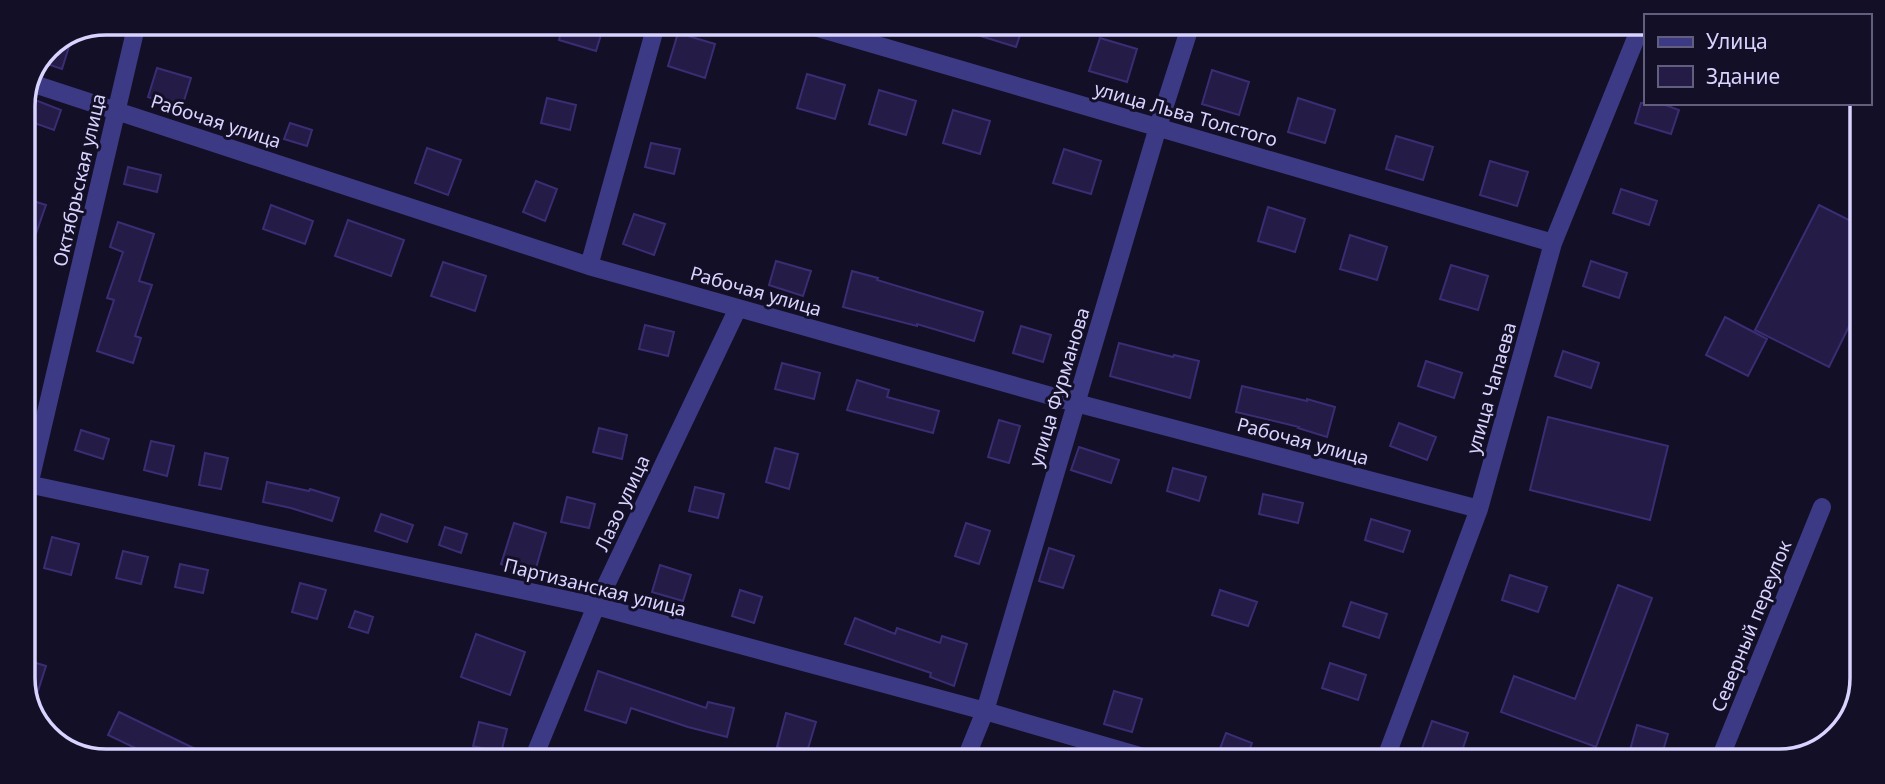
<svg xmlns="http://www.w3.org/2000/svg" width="1885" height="784" viewBox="0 0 1885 784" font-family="'Noto Sans',sans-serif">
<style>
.building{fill:#241b47;stroke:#3b2d73;stroke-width:2}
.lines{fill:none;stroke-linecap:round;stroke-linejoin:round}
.street{stroke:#3d3a85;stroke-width:18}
.labels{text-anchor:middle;stroke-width:6;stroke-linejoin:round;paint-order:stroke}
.street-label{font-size:19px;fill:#d9d4ff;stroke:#130f26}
.rim{fill:none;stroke:#d9d4ff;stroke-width:3.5}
</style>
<rect width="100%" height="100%" fill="#130f26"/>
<path class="building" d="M563,24L604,25L596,51L559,40Z
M961,26H1023L1016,47L961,30Z
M678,33L715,44L705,78L668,66Z
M72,37L62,69L41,62L48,47Z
M1100,38L1137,49L1127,82L1089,71Z
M157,68L191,78L182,107L148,97Z
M1212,70L1249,82L1239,115L1202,104Z
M807,74L845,85L835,119L797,108Z
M879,90L916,101L906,135L869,124Z
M30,98L61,110L54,130L23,119Z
M547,98L576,105L570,130L541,123Z
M1298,98L1335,110L1325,143L1288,132Z
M1641,103H1660L1679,110L1671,134L1635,123Z
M953,110L990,121L980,154L943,143Z
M290,123L312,130L307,146L284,139Z
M1396,136L1433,147L1423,180L1386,169Z
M651,143L680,149L674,174L645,167Z
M427,148L461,160L448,195L415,183Z
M1064,149L1101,161L1091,194L1053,183Z
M1490,161L1528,172L1517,206L1480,195Z
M128,167L161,175L157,192L124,184Z
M536,181L557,189L545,221L523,212Z
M1621,189L1657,201L1649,225L1613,213Z
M23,198L46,205L26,262H23Z
M271,205L313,221L305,244L263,229Z
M1819,205L1861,226L1860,304L1829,367L1755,330Z
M1268,207L1305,219L1295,252L1258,241Z
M634,214L665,224L654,255L623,244Z
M348,220L404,240L391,276L335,256Z
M118,222L154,234L139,281L152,285L135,336L141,338L133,363L97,351L114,300L107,298L123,252L110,247Z
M1350,235L1387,247L1377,280L1340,269Z
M776,261L811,271L803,296L769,285Z
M1591,261L1627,273L1619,298L1583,286Z
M443,262L486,276L475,311L431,296Z
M1451,265L1488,276L1478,310L1440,299Z
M852,271L878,278L877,280L983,312L974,341L917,324V326L843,307Z
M1725,317L1767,339L1748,376L1706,355Z
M645,325L674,332L668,356L639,349Z
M1021,326L1051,335L1043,362L1013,353Z
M1119,343L1173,357L1174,355L1199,361L1190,398L1110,376Z
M1563,351L1599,363L1591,388L1555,376Z
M1426,361L1462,373L1454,398L1418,386Z
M782,363L820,373L814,399L775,389Z
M857,380L889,390L887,397L939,411L933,433L847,410Z
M1242,386L1307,401V399L1335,407L1327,437L1298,428L1299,427L1236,412Z
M1548,417L1668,446L1650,520L1530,490Z
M999,420L1020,426L1009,463L988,457Z
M1399,423L1436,437L1427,460L1390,446Z
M599,428L627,435L622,459L593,452Z
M81,430L109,439L103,459L75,450Z
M151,441L174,446L167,476L144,470Z
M1079,447L1119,460L1111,483L1071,470Z
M775,448L798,454L789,489L766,482Z
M205,453L228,458L221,489L199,485Z
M1173,468L1206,477L1199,501L1167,491Z
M267,482L309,491L310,489L339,498L332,521L291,508L263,502Z
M695,487L724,494L718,518L689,511Z
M1263,494L1303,503L1298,523L1259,514Z
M567,497L595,504L589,528L561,522Z
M381,514L413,525L407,542L375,531Z
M1371,519L1410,531L1403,552L1365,540Z
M514,523L546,533L534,575L501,564Z
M966,523L990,531L979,564L955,556Z
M445,527L467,534L461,553L439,545Z
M52,537L79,544L71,575L44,568Z
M1049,548L1074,556L1063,588L1039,581Z
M123,551L148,557L141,584L116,578Z
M180,564L208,570L203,593L175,587Z
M660,565L691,575L683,601L652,592Z
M1510,575L1547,587L1538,612L1502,600Z
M300,583L326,590L317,619L292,612Z
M1618,585L1652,598L1596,747L1501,712L1514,676L1575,699Z
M740,590L762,597L754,623L732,616Z
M1220,590L1257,602L1248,626L1212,615Z
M1351,602L1387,614L1379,638L1343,626Z
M355,611L373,617L368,633L349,627Z
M855,618L895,634L897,628L940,643L942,636L967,644L954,686L930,677L931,673L845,644Z
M476,634L525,652L510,695L461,677Z
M23,659L46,666L38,691L24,687Z
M1330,663L1366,675L1358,700L1322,688Z
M598,671L706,708L708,702L734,708L727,737L688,727L631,708L626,723L585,710Z
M1114,691L1142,699L1132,732L1104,724Z
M119,712L210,756L150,755L108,735Z
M786,713L816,722L806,755L777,747Z
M1432,721L1468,733L1459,760H1418Z
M479,722L507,729L501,753L473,746Z
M1637,725L1668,734L1660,761H1627Z
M1226,733L1252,743L1246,759H1231L1218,754Z"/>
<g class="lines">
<path class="street" d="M808,25L1553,243
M31,83L589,266L1076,403L1479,509
M589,266L656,25
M23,483L596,606L985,711L1150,759
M23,511L137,23
M534,757L596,606L738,308
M966,758L985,711L1158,127L1190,27
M1385,760L1479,509L1553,243L1640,28
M1719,761L1822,507"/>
</g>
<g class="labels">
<g class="street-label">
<text transform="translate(1186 114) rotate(16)" y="7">улица Льва Толстого</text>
<text transform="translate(216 121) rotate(18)" y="7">Рабочая улица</text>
<text transform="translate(79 180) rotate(-77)" y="7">Октябрьская улица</text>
<text transform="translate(756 291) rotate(16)" y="7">Рабочая улица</text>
<text transform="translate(1059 387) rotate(-73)" y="7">улица Фурманова</text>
<text transform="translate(1491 388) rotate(-74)" y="7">улица Чапаева</text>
<text transform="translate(1303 441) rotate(15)" y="7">Рабочая улица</text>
<text transform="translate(622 503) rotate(-65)" y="7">Лазо улица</text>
<text transform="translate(595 587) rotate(14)" y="7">Партизанская улица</text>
<text transform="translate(1751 626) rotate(-68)" y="7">Северный переулок</text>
</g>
</g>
<path d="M0 0H1885V784H0ZM106 35H1779A71 71 0 0 1 1850 106V678A71 71 0 0 1 1779 749H106A71 71 0 0 1 35 678V106A71 71 0 0 1 106 35Z" fill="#130f26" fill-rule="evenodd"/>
<path class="rim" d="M106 35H1779A71 71 0 0 1 1850 106V678A71 71 0 0 1 1779 749H106A71 71 0 0 1 35 678V106A71 71 0 0 1 106 35Z"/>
<rect x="1644" y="14" width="228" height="91" fill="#130f26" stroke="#625e7d" stroke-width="2"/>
<rect x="1658" y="37" width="35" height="10" fill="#3d3a85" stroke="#625e7d" stroke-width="2"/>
<text x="1706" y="49" font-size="21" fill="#d9d4ff">Улица</text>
<rect x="1658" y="66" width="35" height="21" fill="#241b47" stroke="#625e7d" stroke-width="2"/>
<text x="1706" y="84" font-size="21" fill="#d9d4ff">Здание</text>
</svg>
